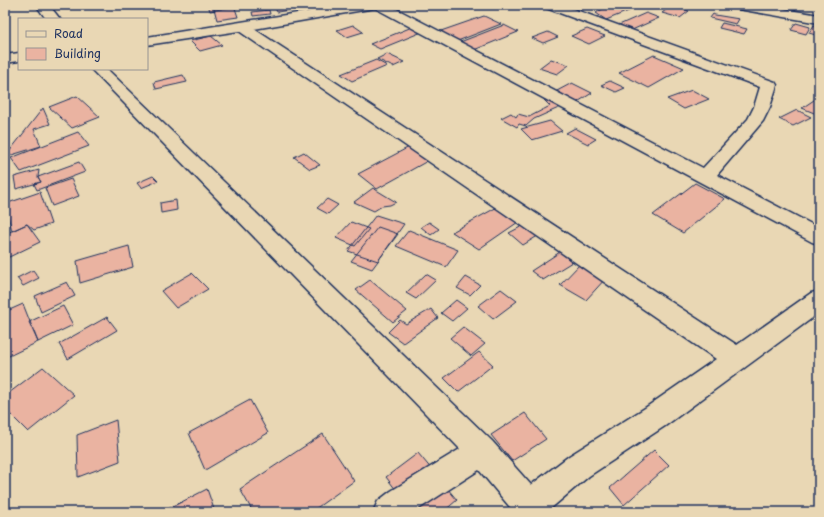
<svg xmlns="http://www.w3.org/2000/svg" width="824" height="517" viewBox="0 0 824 517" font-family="'Playpen Sans',sans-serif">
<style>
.building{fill:#eab3a1;stroke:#1b2f5e}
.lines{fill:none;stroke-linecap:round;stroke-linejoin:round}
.minor-casing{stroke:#1b2f5e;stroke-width:3}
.minor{fill:#e9d7b4;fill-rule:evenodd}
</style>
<rect width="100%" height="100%" fill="#e9d7b4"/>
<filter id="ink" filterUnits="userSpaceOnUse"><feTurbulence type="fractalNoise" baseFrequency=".025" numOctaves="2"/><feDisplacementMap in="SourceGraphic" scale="8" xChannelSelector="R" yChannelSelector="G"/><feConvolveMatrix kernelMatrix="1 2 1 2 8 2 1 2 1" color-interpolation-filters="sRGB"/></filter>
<g filter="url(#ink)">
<path class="building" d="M208,5H231L232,7L210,11Z
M213,5H234L238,17L217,20Z
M609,5H613L631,10L606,20L596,13Z
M294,6L296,9L277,12L275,8Z
M671,6L689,11L680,18L662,13Z
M269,10L270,14L253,16L252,12Z
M646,13L659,18L632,30L619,25Z
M713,14L715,15L739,19L736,24L710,18Z
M484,16L501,24L455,42L438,32Z
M722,23L747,29L744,34L719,28Z
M796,23L810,27L806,34L791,30Z
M353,25L363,32L347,37L337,30Z
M504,25L518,32L469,52L455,44Z
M814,25L819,26V36L809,33Z
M412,27L422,32L380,49L370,44Z
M587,29L605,36L589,44L571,36Z
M548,32L558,37L543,43L532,38Z
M211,36L222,45L200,51L190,41Z
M387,54L404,62L393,67L377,59Z
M654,55L684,68L649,88L619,73Z
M551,59L569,65L557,74L539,68Z
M376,60L387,66L352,81L341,74Z
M183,75L187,82L156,89L154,82Z
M610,81L625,88L616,92L601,85Z
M572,83L592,93L576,103L555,92Z
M692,90L709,99L684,109L667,99Z
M77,96L100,117L72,128L49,107Z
M544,97L563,106L534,119L526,126L519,124L517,127L501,118L511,113L516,117L518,114L529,117L550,106L544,100Z
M817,98H819V115L802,108Z
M43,108L50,124L34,129L41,146L5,157Z
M797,110L811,117L793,126L779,119Z
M550,121L562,131L532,140L521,129Z
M575,128L596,139L588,144L566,133Z
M78,132L89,146L21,172L11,158Z
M411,146L431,159L377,189L358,174Z
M304,152L305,153L320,165L310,169L294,157Z
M79,162L85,172L37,190L34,184L41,182L38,177Z
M39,170L38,177L41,182L16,189L14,177Z
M153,176L158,181L141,188L137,183Z
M71,179L79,196L52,206L45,188Z
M695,183L725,199L683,233L653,215Z
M373,188L396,202L390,205L382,206L374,211L354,202Z
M40,192L51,224L34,230L27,224L12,231L5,204Z
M327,199L338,205L328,214L317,208Z
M176,200L177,210L161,213L160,203Z
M501,205L521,220L479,249L452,232Z
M376,215L404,224L378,261L348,251Z
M351,222L369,229L355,246L336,238Z
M429,222L439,229L431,235L421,227Z
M528,223L541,234L523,245L509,233Z
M27,224L40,242L5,259V234Z
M378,227L398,234L372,269L351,261Z
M409,230L458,250L446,267L396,246Z
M129,246L133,267L80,283L77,261Z
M560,252L572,262L543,280L531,271Z
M580,264L606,278L586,300L560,285Z
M33,270L39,278L23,286L17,278Z
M192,273L208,289L176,308L161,291Z
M426,274L436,280L416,299L406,293Z
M466,277L480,285L470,295L457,288Z
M370,280L407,311L393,322L356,290Z
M67,282L75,296L41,312L35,296Z
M501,289L517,301L493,319L478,306Z
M456,300L467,308L452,321L441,313Z
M23,304L38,342L7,357L5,350V312Z
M63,306L73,325L38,342L29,322Z
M431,309L438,318L403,343L388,332L400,320L406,324Z
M107,317L117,330L68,359L59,344Z
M463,327L485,344L471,356L450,338Z
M479,352L493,365L458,392L444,378Z
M43,367L74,395L28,432L5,409V396Z
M250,400L268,433L205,470L189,433Z
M525,413L546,439L512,461L491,435Z
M116,420L120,461L78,477L77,435Z
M323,434L354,481L311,512H253L240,489Z
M654,450L669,465L624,505L610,488Z
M418,453L457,500L443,512H413L386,477Z
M207,489L215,512H162Z"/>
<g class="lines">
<g class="minor-casing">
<path id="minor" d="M36,5H49L60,19H46Z
M348,5H389L703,168L748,119L754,107L760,87L546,8L544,5H562L775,82L777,85L770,107L763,121L717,175L819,228V244L812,242L375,8L254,29L737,345L811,293L819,291V313L665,426L589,476L549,510L550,512H514L479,470L414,512H373L378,501L391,491L460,449L91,69H107L492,441L531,485L569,456L645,408L716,359L239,31L147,45V37Z
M732,5H760L819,15V23L738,9L734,8Z
M19,53V61L5,63V55Z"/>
</g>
<use href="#minor" class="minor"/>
</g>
</g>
<rect width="824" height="517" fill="none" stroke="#e9d7b4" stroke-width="20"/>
<rect x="10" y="10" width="804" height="497" fill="none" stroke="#1b2f5e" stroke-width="1.5" filter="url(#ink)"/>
<rect x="18" y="18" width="130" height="52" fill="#e9d7b4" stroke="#979492"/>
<rect x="26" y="31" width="20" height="6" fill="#e9d7b4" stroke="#979492"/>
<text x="54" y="38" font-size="12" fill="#1b2f5e">Road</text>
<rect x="26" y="48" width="20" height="12" fill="#eab3a1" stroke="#979492"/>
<text x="54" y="58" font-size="12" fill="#1b2f5e">Building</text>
</svg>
